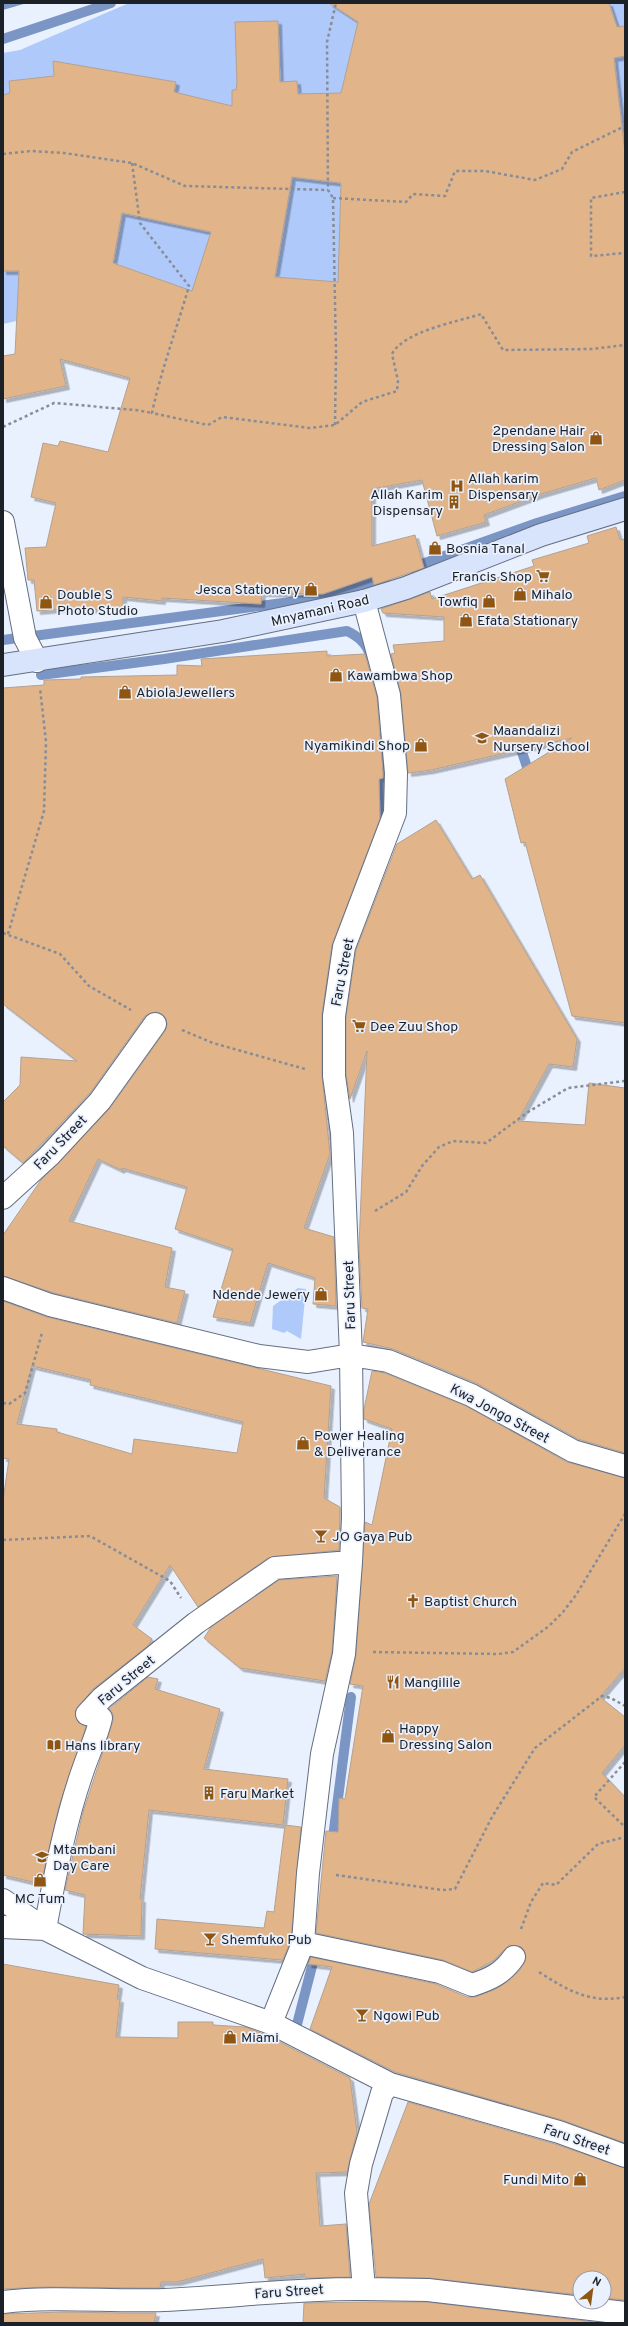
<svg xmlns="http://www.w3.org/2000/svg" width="628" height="2326" viewBox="0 0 628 2326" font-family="Overpass,sans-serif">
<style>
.green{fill:#afc9fa}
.water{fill:#7b95c5}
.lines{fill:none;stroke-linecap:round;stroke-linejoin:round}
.stream{stroke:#7b95c5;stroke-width:10}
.building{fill:#e2b489;stroke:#b3a191;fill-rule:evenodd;filter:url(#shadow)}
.street-casing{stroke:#656f82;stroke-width:24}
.secondary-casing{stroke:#656f82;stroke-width:24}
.path{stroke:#878d97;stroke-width:2.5;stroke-dasharray:3 3;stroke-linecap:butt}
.street{stroke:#fff;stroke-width:22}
.secondary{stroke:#d7e4fc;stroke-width:22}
.labels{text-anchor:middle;stroke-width:3.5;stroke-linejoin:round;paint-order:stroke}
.poi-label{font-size:14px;fill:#1c2027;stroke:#eaf1fe;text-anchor:start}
.street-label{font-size:14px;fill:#1c2027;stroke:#eaf1fe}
</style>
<defs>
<filter id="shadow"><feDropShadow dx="3.5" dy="3.5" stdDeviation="0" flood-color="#0004"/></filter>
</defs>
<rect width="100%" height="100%" fill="#eaf1fe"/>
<path class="green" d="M129,3H625V299L127,296L3,324V53L20,50Z
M298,1288L306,1289L301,1339L287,1331L284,1333L272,1329L273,1306Z"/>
<path class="water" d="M3,3H27L3,10Z"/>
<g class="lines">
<path class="stream" d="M3,39L111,3
M411,568L537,523L625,496
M3,640L328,597L386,577
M41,675L164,659L347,631C357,636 366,642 370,655
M517,737L530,776L533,775
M366,851L383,818L381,807L384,777L383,737
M324,1020L325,982
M332,1845L351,1697
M294,2036L318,1943"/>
</g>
<path class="building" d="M329,3H609L617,27L625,26V56L614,58L625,153V480L599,490L596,478L541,494L484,515L486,522L437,536L422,480L372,489V546L415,535L424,568L374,585L372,577L323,594L262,593L261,604L162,598V601L123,597V609L70,610V608L37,611L34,580H28L25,548L46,547L56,503L31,497L43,443L58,446L60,441L108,452L130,378L60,359L66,386L3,399V356L15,354L19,271H3V95L10,93L9,81L54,76L53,61L176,82L174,92L232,106V90H236L237,83L235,22L278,21L280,82L297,81L298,94L341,93L358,22ZM292,177L341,183L338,282L275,277ZM122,213L211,232L192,291L113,263Z
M616,527L620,540L625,539V1023L572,1016L525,842L521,843L505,779L572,738L431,770L408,773L401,694L391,654L395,653L393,645L444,641V617L383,613L381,609L430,592L432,599L534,566L532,560L589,543L587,536Z
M327,651V656L365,654L377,697L383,773V778L379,779L380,819L332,945L322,1014V1076L330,1154L304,1228L334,1237L336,1306L313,1304L315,1278L268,1263L250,1323L213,1317L233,1249L175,1229L187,1187L122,1168L121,1170L98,1159L69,1221L172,1248L165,1287L185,1291L177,1323L54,1293L3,1276V1235L41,1180L110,1108L165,1031L167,1025L166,1018L162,1014L156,1012L145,1016L90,1093L23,1163L3,1146V1102L20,1085L21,1057L77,1061L3,1004V688L44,685V680L81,679V677L177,675V665L202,666L201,659Z
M436,820L472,879L480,875L577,1039L573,1067L549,1064L518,1121L585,1125L589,1083L625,1088V1453L578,1439L476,1383L393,1349L363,1342L368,1309L362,1308L359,1246L367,1051L350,1099L346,1075V1017L356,950L397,844Z
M3,1301L47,1317L331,1386L324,1498L340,1507L339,1550L268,1558L198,1607L170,1565L133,1625L152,1639L148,1646L93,1689L75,1711L78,1722L86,1727L59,1806L41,1884L3,1875V1500L9,1459L3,1458ZM32,1366L91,1380L90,1385L243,1422L237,1453L134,1439L132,1454L57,1432V1429L17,1424Z
M372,1371L385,1373L466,1406L567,1462L625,1478V1668L600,1697L625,1717V1745L602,1773L625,1797V2143L562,2120L395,2072L310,2029L332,1967L308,1964L311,1957L436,1984L467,1997H475L496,1989L508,1981L520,1970L526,1958L525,1952L521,1947L509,1945L493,1961L472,1972L443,1960L316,1933L326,1831L338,1832L339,1798L345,1799L363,1686L350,1684L356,1655L365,1522L372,1525L392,1429L364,1419V1409Z
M337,1576L332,1652L325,1681L240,1668L204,1638L211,1627L279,1580Z
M148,1677L158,1679L155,1689L220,1709L204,1769L288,1779L283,1825L149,1810L140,1899H142L141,1936L83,1934L85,1895L65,1890L83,1812L113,1721V1714L109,1709Z
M285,1825L301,1827L291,1940L282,1962V1960L155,1949L157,1919L264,1928L267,1911L274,1912Z
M3,1964L119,1985L117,1999H120L116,2037L178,2038V2022H213V2025L245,2027L266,2035L350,2078L357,2132L347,2172L316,2173L320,2226L346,2224L350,2277L305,2278V2274L265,2278L263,2259L177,2282H161L160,2288L43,2287L3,2289Z
M408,2102L555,2144L625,2168V2300L604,2298V2278H580V2295L429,2278L376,2277L369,2204Z
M364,2302H427L603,2323H303L304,2303Z
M63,2312L123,2313H156L154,2323H3V2314Z"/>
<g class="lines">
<g class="street-casing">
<path id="street" d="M3,522L25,638L37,661
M3,1198L49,1156L100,1101L155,1024
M3,1288L50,1305L259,1356L308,1362L351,1355L388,1361L471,1395L573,1451L625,1466
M3,1900L45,1929L142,1978L271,2023L390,2084L559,2132L625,2156
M3,1927L45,1929C55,1876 65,1821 83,1770C89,1752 97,1736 101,1718L87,1714L102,1698L196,1623L275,1568L351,1562
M303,1943L440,1972L472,1985C491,1979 503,1973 514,1957
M271,2023L303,1943L308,1873L322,1754L344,1654L351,1562L353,1518L351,1355L342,1133L334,1076V1016L344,947L395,813L396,773L389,695L364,601
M364,2289L428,2290L625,2313
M3,2302C57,2296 110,2302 164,2300C231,2297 297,2288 364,2289L356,2193L361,2164L382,2093L390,2084"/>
</g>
<g class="secondary-casing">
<path id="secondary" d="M3,665L223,631L364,601L406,588L541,535L625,509"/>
</g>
<path class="path" d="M3,154L31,151L64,153L132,163L185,186L328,190
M132,163L140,223L189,286C177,328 161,370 152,413L208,425L222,417L310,428L335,425L362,402L397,391L398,381L392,354C404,331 457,322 481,314L503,350L592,349L625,345
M625,192L591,198V256L625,253
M333,198L406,202L413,194L445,196L455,171H485L535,180L562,169L572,152L625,126
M335,425L336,352L333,198L328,190L327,42L336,3
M3,427L54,403L136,410L152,413
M3,933L60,954L89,986L131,1010
M8,934L44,811L46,742L40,688
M182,1030L213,1043L305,1069
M375,1211L406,1192L422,1166L439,1147L453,1141L486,1143L528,1112L568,1088L625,1081
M3,1403L9,1404L25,1393L42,1333
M3,1540L90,1536L170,1581L181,1598
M373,1652L498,1654L513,1652L549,1626L563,1612L576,1595L625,1514
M625,1762L594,1797L625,1827
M336,1875L442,1890L455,1889L492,1817L535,1748L602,1696L611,1698L625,1706
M521,1929L531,1902L543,1883L556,1885L598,1844L625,1837
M539,1972C567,1990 590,2004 625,1997"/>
<use href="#street" class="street"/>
<use href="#secondary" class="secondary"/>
</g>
<defs>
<g id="shop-bare" transform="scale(1.08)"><path d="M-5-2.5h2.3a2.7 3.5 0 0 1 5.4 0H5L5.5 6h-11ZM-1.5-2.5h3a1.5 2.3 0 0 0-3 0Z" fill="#905611" stroke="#eaf1fe" stroke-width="2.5" paint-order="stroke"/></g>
<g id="hospital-bare" transform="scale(1.08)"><path d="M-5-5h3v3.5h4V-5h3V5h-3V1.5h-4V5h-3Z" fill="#905611" stroke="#eaf1fe" stroke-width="2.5" paint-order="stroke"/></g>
<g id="building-bare" transform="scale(1.08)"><path d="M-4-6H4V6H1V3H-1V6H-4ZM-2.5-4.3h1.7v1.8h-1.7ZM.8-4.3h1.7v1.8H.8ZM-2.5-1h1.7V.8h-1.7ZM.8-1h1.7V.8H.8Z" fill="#905611" stroke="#eaf1fe" stroke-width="2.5" paint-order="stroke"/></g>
<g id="supermarket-bare" transform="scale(1.08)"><path d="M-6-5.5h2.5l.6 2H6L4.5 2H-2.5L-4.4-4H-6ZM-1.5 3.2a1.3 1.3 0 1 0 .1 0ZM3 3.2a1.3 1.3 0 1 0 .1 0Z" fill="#905611" stroke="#eaf1fe" stroke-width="2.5" paint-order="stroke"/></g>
<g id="school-bare" transform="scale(1.08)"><path d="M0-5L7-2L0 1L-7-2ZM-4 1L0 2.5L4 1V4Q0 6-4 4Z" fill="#905611" stroke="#eaf1fe" stroke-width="2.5" paint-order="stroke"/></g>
<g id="bar-bare" transform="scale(1.08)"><path d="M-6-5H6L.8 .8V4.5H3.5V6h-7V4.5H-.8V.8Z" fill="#905611" stroke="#eaf1fe" stroke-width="2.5" paint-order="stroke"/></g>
<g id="church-bare" transform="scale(1.08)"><path d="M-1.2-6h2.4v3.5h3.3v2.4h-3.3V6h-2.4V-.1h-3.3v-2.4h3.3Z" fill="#905611" stroke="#eaf1fe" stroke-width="2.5" paint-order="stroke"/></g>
<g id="restaurant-bare" transform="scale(1.08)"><path d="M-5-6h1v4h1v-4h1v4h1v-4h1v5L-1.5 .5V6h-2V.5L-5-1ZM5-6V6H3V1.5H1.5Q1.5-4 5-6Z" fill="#905611" stroke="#eaf1fe" stroke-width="2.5" paint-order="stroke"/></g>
<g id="library-bare" transform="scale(1.08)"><path d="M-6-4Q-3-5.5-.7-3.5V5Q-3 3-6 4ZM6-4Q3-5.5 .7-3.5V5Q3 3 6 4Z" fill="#905611" stroke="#eaf1fe" stroke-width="2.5" paint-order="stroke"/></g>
</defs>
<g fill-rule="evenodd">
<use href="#shop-bare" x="596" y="438"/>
<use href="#hospital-bare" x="457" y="486"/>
<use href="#building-bare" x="454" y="502"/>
<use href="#shop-bare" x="435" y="548"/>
<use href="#supermarket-bare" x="543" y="576"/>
<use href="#shop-bare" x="311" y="589"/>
<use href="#shop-bare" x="520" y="594"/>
<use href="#shop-bare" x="489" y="601"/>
<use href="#shop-bare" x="46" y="602"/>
<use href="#shop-bare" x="466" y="620"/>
<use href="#shop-bare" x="336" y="675"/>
<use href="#shop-bare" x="125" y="692"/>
<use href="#school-bare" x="482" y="738"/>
<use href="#shop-bare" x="421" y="745"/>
<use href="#supermarket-bare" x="359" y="1026"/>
<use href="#shop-bare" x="321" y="1294"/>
<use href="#shop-bare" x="303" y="1443"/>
<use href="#bar-bare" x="321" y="1536"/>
<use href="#church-bare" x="413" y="1601"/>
<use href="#restaurant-bare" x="393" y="1682"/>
<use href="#shop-bare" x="388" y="1736"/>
<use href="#library-bare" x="54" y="1745"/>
<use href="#building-bare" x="209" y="1793"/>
<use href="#school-bare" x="42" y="1857"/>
<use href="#shop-bare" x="40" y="1880"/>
<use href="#bar-bare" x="210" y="1939"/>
<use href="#bar-bare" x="362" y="2015"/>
<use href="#shop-bare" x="230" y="2037"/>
<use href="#shop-bare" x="580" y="2179"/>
</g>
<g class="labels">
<g class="poi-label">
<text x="585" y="435" text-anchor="end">2pendane Hair<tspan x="585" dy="16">Dressing Salon</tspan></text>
<text x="468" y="483">Allah karim<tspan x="468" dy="16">Dispensary</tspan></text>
<text x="443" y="499" text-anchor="end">Allah Karim<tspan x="443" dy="16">Dispensary</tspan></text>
<text x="446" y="553">Bosnia Tanal</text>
<text x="532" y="581" text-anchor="end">Francis Shop</text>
<text x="300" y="594" text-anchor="end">Jesca Stationery</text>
<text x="57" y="599">Double S<tspan x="57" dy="16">Photo Studio</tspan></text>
<text x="531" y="599">Mihalo</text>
<text x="478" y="606" text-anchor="end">Towfiq</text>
<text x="477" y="625">Efata Stationary</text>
<text x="347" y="680">Kawambwa Shop</text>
<text x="136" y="697">AbiolaJewellers</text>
<text x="493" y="735">Maandalizi<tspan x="493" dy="16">Nursery School</tspan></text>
<text x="410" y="750" text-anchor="end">Nyamikindi Shop</text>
<text x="370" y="1031">Dee Zuu Shop</text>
<text x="310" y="1299" text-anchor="end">Ndende Jewery</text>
<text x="314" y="1440">Power Healing<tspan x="314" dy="16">&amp; Deliverance</tspan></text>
<text x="332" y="1541">JO Gaya Pub</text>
<text x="424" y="1606">Baptist Church</text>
<text x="404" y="1687">Mangilile</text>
<text x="399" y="1733">Happy<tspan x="399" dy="16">Dressing Salon</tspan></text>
<text x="65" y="1750">Hans library</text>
<text x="220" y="1798">Faru Market</text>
<text x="53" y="1854">Mtambani<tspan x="53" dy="16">Day Care</tspan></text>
<text x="40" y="1903" text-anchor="middle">MC Tum</text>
<text x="221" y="1944">Shemfuko Pub</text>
<text x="373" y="2020">Ngowi Pub</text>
<text x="241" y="2042">Miami</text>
<text x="569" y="2184" text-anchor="end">Fundi Mito</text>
</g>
<g class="street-label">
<text transform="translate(320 610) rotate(-13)" y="5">Mnyamani Road</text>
<text transform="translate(342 972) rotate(-79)" y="5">Faru Street</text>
<text transform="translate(60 1142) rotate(-46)" y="5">Faru Street</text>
<text transform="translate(349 1295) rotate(-92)" y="5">Faru Street</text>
<text transform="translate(500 1413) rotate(28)" y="5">Kwa Jongo Street</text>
<text transform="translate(126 1680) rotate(-40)" y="5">Faru Street</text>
<text transform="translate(577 2139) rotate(19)" y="5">Faru Street</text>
<text transform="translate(289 2291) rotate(-4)" y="5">Faru Street</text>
</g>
</g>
<rect width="628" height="2326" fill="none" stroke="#1c2027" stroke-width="8"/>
<g transform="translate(592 2290) rotate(29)"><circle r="19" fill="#eaf1fe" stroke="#989da8"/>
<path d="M0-3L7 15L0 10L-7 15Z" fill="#905611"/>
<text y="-6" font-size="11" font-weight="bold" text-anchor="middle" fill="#1c2027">N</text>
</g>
</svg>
